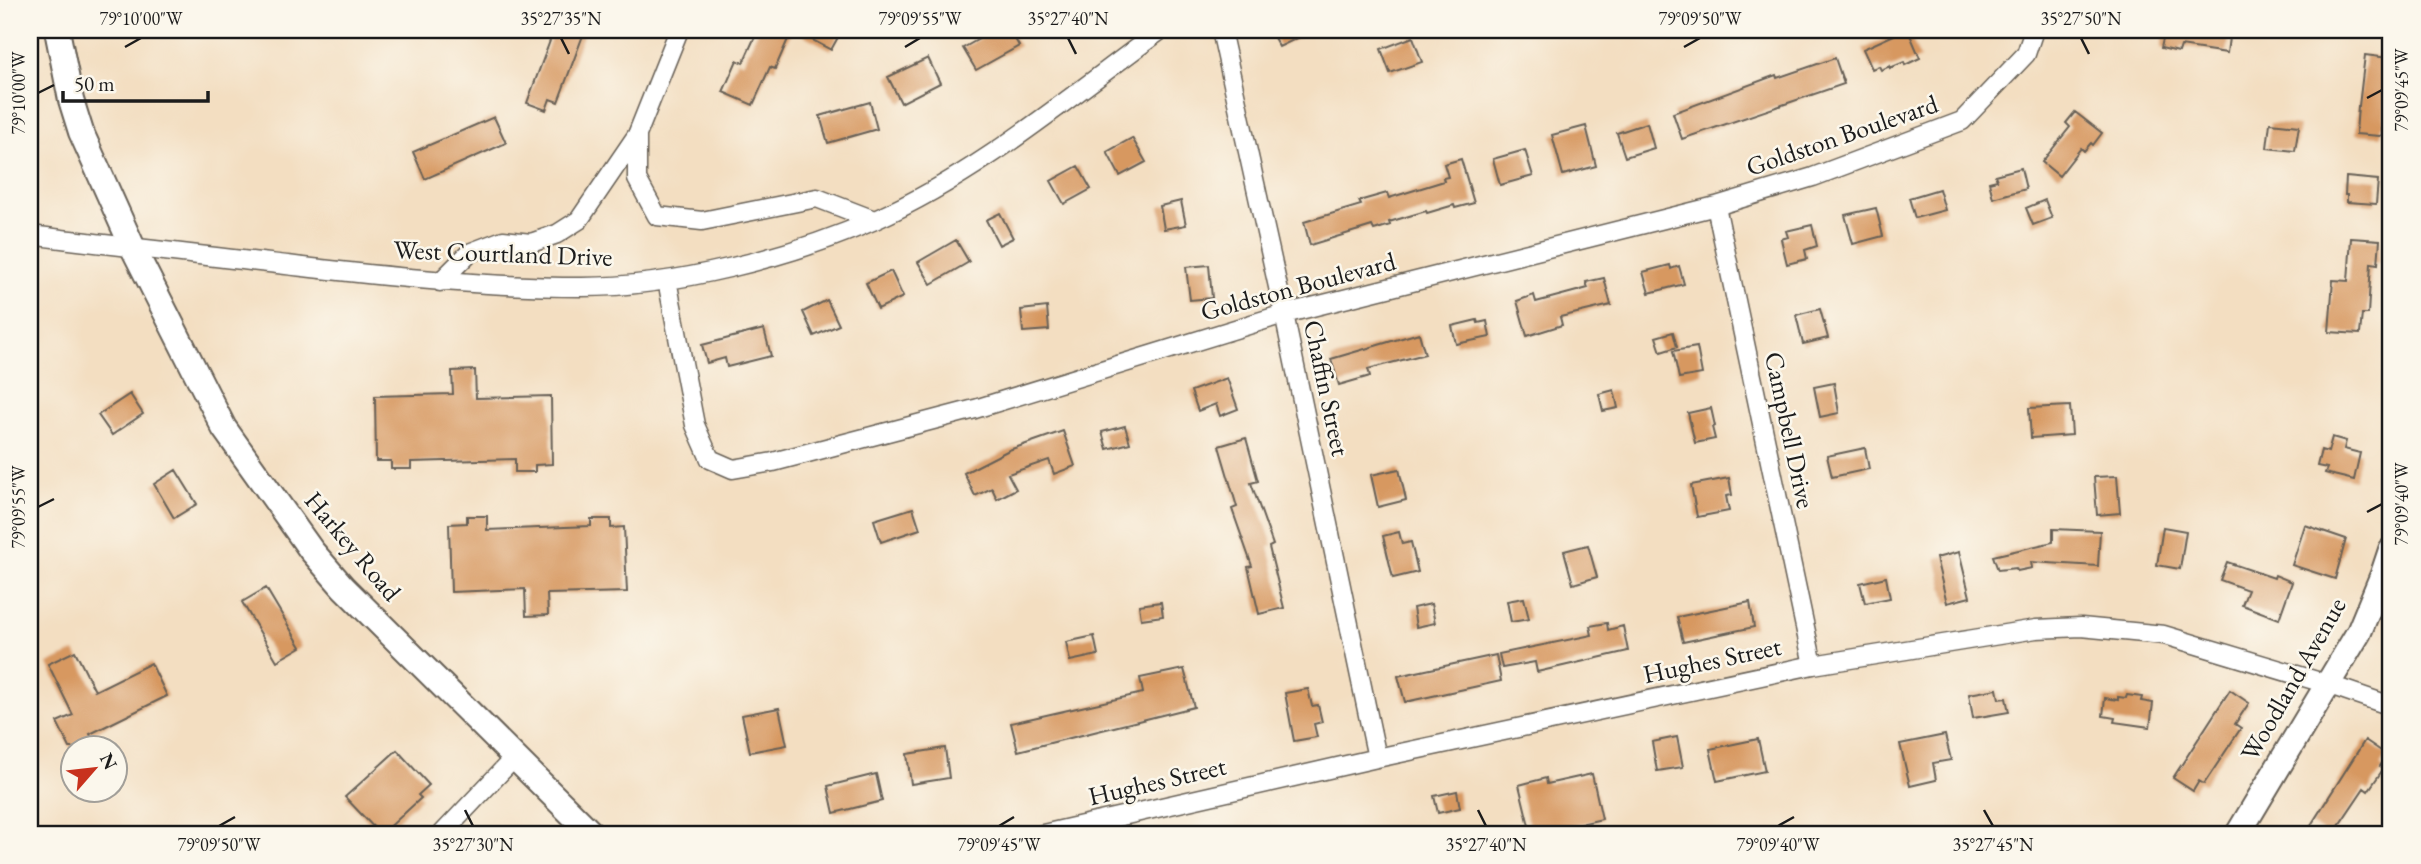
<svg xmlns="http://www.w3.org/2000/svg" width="2421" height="864" viewBox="0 0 2421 864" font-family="'EB Garamond',serif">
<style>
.building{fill:#d79860}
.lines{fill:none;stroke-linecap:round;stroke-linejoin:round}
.street-casing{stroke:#676056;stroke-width:21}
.secondary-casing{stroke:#676056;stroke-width:28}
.street{stroke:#fff;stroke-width:18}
.secondary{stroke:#fff;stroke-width:24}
.ticks{fill:none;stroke:#1c1c1c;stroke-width:2.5}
.labels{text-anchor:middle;stroke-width:5;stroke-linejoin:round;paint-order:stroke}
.street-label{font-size:26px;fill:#1c1c1c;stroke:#fbf7ec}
.neatline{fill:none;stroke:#1c1c1c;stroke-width:2.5}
.ticks-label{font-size:18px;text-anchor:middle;fill:#1c1c1c}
</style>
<rect width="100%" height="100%" fill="#fbf7ec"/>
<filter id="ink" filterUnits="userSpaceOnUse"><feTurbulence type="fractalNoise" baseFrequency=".0143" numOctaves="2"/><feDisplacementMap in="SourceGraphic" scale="14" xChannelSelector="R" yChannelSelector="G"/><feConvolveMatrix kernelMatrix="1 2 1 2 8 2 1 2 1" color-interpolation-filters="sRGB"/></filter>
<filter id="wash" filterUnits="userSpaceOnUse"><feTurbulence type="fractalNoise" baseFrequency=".00686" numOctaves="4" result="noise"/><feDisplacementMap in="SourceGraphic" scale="28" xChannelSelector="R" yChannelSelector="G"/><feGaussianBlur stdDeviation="1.57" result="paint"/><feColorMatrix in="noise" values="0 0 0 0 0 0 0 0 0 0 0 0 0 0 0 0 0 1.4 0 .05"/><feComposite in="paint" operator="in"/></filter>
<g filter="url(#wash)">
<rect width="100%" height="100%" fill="#f3dec1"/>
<g id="blocks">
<path class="building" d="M554,30H585L558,102L550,99L546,110L527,103Z
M758,30H792L775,69L770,67L753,105L723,92L737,60L743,63Z
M794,30H842L831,50Z
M995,30H1010L1019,46L976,70L963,48Z
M1270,30H1314L1279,47Z
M1891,30H1908L1920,58L1905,65L1904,62L1890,68V66L1881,70L1879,66L1872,69L1863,49L1894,35Z
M2165,30H2230L2227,53L2181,46L2179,52L2161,48Z
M1413,37L1422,62L1390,73L1381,49Z
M2365,55L2389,58L2384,126H2382V135L2380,136L2356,134L2358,106H2359Z
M928,58L940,83L901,103L888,77Z
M1835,58L1844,84L1682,139L1673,113L1776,75L1777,78Z
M870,102L877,129L828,143L820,116Z
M2075,112L2102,133L2093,145L2091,143L2084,151L2081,148L2059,176L2042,162L2070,127L2066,123Z
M494,117L506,143L425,179L413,152Z
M1647,123L1654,148L1625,157L1617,133Z
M2270,123L2299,126L2295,151L2267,148Z
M1586,126L1596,166L1563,175L1552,135Z
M1132,138L1146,162L1120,176L1107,152Z
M1525,150L1533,176L1500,185L1493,159Z
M1461,159L1474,203L1455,208L1454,205L1427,213L1426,211L1389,222L1390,225L1374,230L1372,226L1310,245L1304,222L1361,205L1359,201L1387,193L1389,198L1444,181L1443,178L1448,177L1444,164Z
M1078,166L1091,189L1064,204L1051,181Z
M2021,168L2026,189L1993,198L1989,182L1997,180L1995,175Z
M2346,177L2378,180L2376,204L2347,202V195H2345Z
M1939,189L1945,210L1915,218L1909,198Z
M2045,200L2052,218L2033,225L2026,208Z
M1181,201L1186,225L1164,229L1160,206Z
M1876,208L1883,236L1853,244L1845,215Z
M1000,213L1013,238L999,245L986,220Z
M1812,225L1817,246L1805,250L1807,259L1787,264L1781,239L1788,237L1786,231Z
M2351,238L2380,240L2378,264L2371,263L2368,314H2362L2360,334L2329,332L2333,280L2348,281Z
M956,240L969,262L931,284L918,262Z
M1209,265L1212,298L1190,300L1186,267Z
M1670,265L1671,269L1679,266L1684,284L1649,293L1643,272Z
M891,271L903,297L878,309L866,283Z
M1604,278L1611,305L1560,317L1562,325L1527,336L1517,301L1534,295L1536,302L1588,288L1586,282Z
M827,300L839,325L814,336L803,312Z
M1047,307L1049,330L1023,332L1021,310Z
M1820,309L1828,338L1803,344L1796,315Z
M1477,320L1478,323L1487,321L1490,337L1456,344L1452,326Z
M764,329L771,356L727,367L725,358L707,363L702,345Z
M1673,332L1677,347L1661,352L1656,337Z
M1419,333L1425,354L1368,369L1370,376L1339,385L1331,359Z
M1697,347L1702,374L1679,378L1673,351Z
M475,370L476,398L551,396L552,464L535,465V472H515V459L411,462V469H391V461H376L375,396L453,394L452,371Z
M1227,378L1238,409L1220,416L1216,404L1198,411L1191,391Z
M1834,383L1839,413L1820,417L1814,387Z
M1614,390L1618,408L1603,411L1599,394Z
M130,394L143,414L112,435L98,415Z
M2070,406L2072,435L2031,438L2029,408Z
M1711,408L1715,426L1712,427L1715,439L1695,443L1688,413Z
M1125,426L1130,443L1107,449L1102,432Z
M1063,431L1075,466L1054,474L1049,460L1008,474L1016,489L997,499L992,488L975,496L964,473L1009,450Z
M2332,437L2346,441L2344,449L2360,453L2354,480L2325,473L2327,468L2317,466L2321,450L2328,452Z
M1246,438L1258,481L1251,483L1273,545L1269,547L1284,608L1259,614L1248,567L1252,566L1232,509L1237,507L1219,446Z
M1865,448L1869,469L1832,477L1827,456Z
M1399,469L1406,500L1378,507L1371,475Z
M176,470L197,504L174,518L154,484Z
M2117,476L2120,513L2097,515L2094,477Z
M1729,478L1732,495L1726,496L1729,511L1697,517L1691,485Z
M913,508L920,529L881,542L874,520Z
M467,516H487V530L591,526V519H611V528L624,527L627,592L547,594L548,615L526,616L525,589L451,592L449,524L467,523Z
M2305,525L2346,539L2335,579L2292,565Z
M2163,527L2186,531L2180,569L2157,565Z
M2053,529L2100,531L2098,566L2031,562L2032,568L2017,571L2016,568L1998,570L1993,556L2053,542Z
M1399,532L1402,544L1411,542L1418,572L1393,578L1383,536Z
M1588,545L1597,577L1573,584L1564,551Z
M1959,552L1970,597L1947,603L1936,558Z
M2227,562L2274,578L2275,575L2292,582L2279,619L2242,605L2248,590L2220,580Z
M1886,577L1890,598L1865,603L1860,583Z
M266,588L301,647L277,661L242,602Z
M1524,598L1529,619L1511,622L1507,601Z
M1161,602L1163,616L1141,619L1139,605Z
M1750,602L1754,627L1683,642L1677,617Z
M1431,604L1435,623L1416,627L1413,608Z
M1607,623L1608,630L1623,626L1628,651L1537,672L1535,662L1502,668L1499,654L1592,635L1590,626Z
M1094,636L1098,655L1070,661L1066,642Z
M75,651L95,691L151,663L167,696L90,734L97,748H70L57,722L73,715L48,664Z
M1496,655L1501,681L1405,702L1398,676Z
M1184,669L1194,707L1018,751L1011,723L1143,693L1140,678Z
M1308,689L1312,706L1318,705L1322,722L1314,724L1317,737L1294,741L1285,693Z
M1997,689L1999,699L2006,698L2009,712L1973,718L1969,694Z
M2230,690L2249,703L2235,724L2241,728L2204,784L2199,781L2193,791L2173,778Z
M2127,695L2142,697L2141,701L2153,703L2150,727L2114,722L2115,718L2103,716L2105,698L2118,700V697L2126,698Z
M779,708L787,745L750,752L742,715Z
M1945,735L1951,760L1933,763L1936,780L1910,786L1900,744Z
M1677,737L1683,767L1657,771L1652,742Z
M1758,739L1765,771L1717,781L1710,749Z
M2365,740L2387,755L2380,766L2384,768L2368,791L2364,788L2333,834H2326L2311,825Z
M945,748L949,778L911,784L907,754Z
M397,750L429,785L418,795L421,798L382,834H380L345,797Z
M876,774L882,801L834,813L828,786Z
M1592,774L1602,819L1559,829L1560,834H1531L1519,785L1546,778L1547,784Z
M1457,791L1460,808L1438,813L1434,796Z"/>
</g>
</g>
<g filter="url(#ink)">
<use href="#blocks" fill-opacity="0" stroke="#676056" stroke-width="2"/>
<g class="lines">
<g class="street-casing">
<path id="street" d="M679,30L637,135V179L657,216L702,221L817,198L874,220
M1221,30L1284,314L1377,758
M1716,206L1813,665
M30,235C124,247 218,257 312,268C402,278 492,287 582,287C674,287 791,257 875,220C980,173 1069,97 1161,30
M667,280L695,425L710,459L733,469L773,462L975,409L1284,314L1716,206L1813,177L1962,121L2026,54L2034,30
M440,282L469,253L503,240L531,243L557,234L579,220L637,135
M442,834L514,758
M1043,834L1377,758L1813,665L2036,629L2081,627L2164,635L2327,684L2391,706"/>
</g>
<g class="secondary-casing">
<path id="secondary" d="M57,30L71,100L81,132L133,248L224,428L311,550L343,587L592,834
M2238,834L2359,632L2383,574L2391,550"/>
</g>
<use href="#street" class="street"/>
<use href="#secondary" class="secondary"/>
</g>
</g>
<path class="ticks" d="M561,38L569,54M1068,38L1076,54M2081,38L2089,54M125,47L141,38M905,47L920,38M1684,47L1700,38M38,93L54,85M2367,98L2382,90M38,507L54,499M2367,512L2382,504M465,810L473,826M1478,810L1486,826M1984,810L1993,826M219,826L235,817M999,826L1014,817M1778,826L1794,817"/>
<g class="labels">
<g class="street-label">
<text transform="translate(1842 135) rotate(-19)" y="9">Goldston Boulevard</text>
<text transform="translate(503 253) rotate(2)" y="9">West Courtland Drive</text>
<text transform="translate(1298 286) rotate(-15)" y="9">Goldston Boulevard</text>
<text transform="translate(1327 388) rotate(78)" y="9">Chaffin Street</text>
<text transform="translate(1790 430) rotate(78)" y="9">Campbell Drive</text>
<text transform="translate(353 546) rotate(50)" y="9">Harkey Road</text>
<text transform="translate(1712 660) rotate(-12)" y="9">Hughes Street</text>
<text transform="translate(2293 679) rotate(-60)" y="9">Woodland Avenue</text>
<text transform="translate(1157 781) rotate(-13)" y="9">Hughes Street</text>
</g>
</g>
<rect width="2421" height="864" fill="none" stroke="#fbf7ec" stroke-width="77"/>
<g transform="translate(94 769) rotate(62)"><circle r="33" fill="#fbf7ec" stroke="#a29f99" stroke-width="2"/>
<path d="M0-5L12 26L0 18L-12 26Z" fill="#c8321e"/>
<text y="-10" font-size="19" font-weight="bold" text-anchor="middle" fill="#1c1c1c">N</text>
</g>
<path d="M63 91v10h145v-10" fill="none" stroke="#1c1c1c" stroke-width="3.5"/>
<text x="74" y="91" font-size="21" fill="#1c1c1c" stroke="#fbf7ec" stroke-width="5" paint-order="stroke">50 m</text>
<rect x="38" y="38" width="2344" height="788" class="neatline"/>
<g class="ticks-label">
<text x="141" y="25">79°10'00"W</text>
<text x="561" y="25">35°27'35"N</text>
<text x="920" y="25">79°09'55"W</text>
<text x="1068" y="25">35°27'40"N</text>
<text x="1700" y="25">79°09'50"W</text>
<text x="2081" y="25">35°27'50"N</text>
<text transform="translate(2402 90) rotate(-90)" y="6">79°09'45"W</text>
<text transform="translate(19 93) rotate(-90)" y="6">79°10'00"W</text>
<text transform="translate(2402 504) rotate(-90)" y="6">79°09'40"W</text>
<text transform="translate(19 507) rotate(-90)" y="6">79°09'55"W</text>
<text x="219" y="851">79°09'50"W</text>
<text x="473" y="851">35°27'30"N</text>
<text x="999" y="851">79°09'45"W</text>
<text x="1486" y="851">35°27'40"N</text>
<text x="1778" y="851">79°09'40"W</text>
<text x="1993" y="851">35°27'45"N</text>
</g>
</svg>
